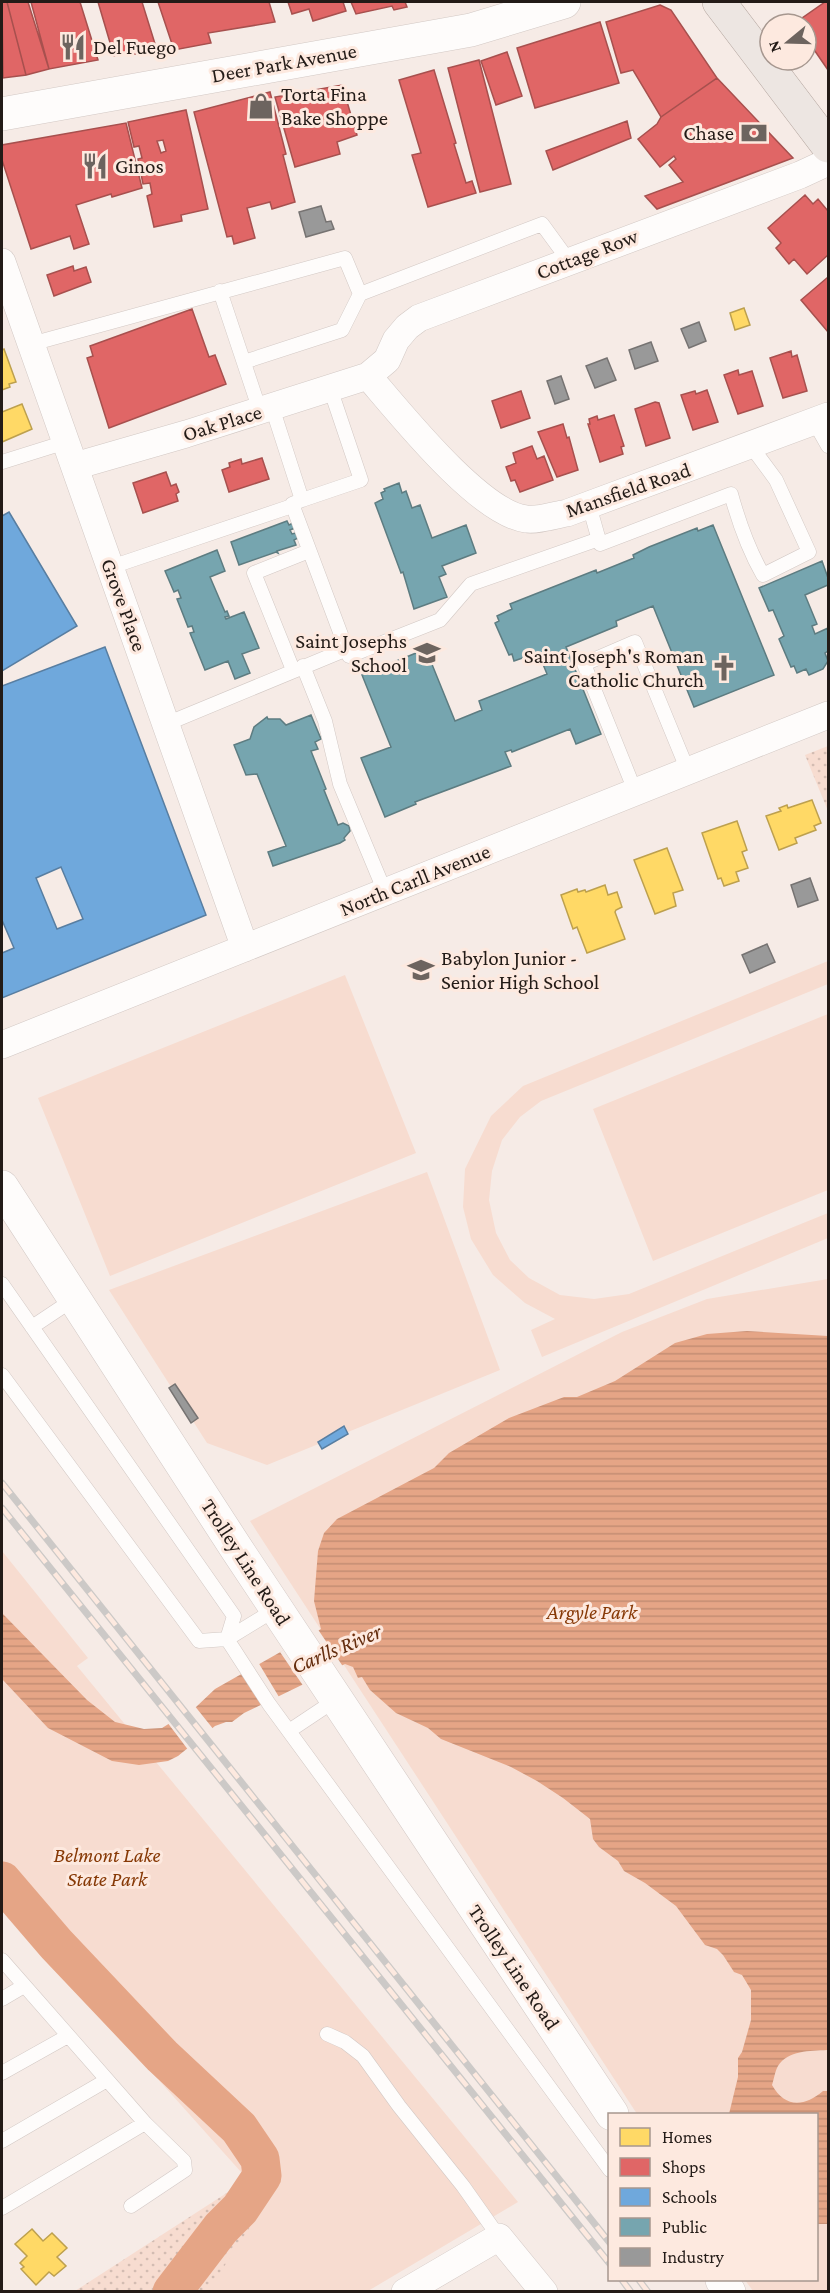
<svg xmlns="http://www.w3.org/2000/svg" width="830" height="2293" viewBox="0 0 830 2293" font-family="'Crimson Pro',serif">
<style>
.grass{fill:url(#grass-dots)}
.park{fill:#f7dcd0}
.water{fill:url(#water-rules)}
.pier{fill:#f6ebe6}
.homes{fill:#ffd966;stroke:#bda04e;stroke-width:1.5}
.shops{fill:#e06666;stroke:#a7504e;stroke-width:1.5;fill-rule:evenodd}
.schools{fill:#6fa8dc;stroke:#587ea1;stroke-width:1.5;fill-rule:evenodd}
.public{fill:#76a5af;stroke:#5d7c81;stroke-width:1.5}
.industry{fill:#999;stroke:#767372;stroke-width:1.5}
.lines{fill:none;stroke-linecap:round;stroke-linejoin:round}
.river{stroke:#e5a586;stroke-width:39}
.service-casing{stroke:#d2c8c4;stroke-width:15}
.minor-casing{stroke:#d2c8c4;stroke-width:28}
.secondary-casing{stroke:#d2c8c4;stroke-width:34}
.primary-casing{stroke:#b1a39c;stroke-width:34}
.service{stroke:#fefcfb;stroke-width:14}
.minor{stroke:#fefcfb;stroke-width:27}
.secondary{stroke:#fefcfb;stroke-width:33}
.primary{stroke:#ede6e2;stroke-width:33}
.rail-casing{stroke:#ccc9c7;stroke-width:7}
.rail{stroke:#fde9df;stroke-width:4.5;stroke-dasharray:14;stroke-linecap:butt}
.labels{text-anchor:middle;stroke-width:6;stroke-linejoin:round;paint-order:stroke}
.poi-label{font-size:21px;fill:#231b17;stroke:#fde9df;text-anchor:start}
.street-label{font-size:21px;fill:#231b17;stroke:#fde9df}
.park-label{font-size:21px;font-style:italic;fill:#873906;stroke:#fde9df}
.water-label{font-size:22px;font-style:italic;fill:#642c0d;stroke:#fde9df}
</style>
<defs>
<pattern id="grass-dots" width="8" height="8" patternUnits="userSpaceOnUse" patternTransform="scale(1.5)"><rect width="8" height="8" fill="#f7dcd0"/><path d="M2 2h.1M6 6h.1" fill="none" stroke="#d3bcb2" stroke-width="1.8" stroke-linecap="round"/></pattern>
<pattern id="water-rules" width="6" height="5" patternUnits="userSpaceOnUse" patternTransform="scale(1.5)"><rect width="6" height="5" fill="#e5a586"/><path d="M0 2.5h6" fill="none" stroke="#c48d73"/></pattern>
</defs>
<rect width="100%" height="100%" fill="#f6ebe6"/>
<path class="grass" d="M828,746V811L805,755Z
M246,2167L279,2200L211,2291H75L239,2185Z"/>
<path class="park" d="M828,961V984L541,1101L520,1117L502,1140L492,1171L489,1200L496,1233L510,1260L529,1278L560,1295L594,1299L629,1294L828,1213V1238L542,1357L531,1330L555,1319L525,1303L493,1275L471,1239L463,1207L465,1169L491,1116L523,1086Z
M345,975L416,1153L110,1276L38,1098Z
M828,1014V1190L653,1261L593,1109Z
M427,1172L500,1370L267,1465L207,1443L109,1290Z
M828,1279V2291H753L745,2280H816V2114H637L250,1521L622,1332L707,1299Z
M2,1551L88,1658L77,1666L518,2202L368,2291H208L267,2201L2,1905Z"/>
<path class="water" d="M747,1331L828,1336V2053L827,2050C810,2051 788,2050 778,2066C775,2071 774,2079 772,2085C785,2108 804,2107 823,2091H828V2224H817L816,2114H729L738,2077V2058L742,2052L751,2020V1990L742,1975L734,1972L723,1955L717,1949L705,1945L676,1906L645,1883L624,1871L618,1861L599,1847L593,1839L590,1819L563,1798L537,1781L511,1767L441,1739L428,1728L396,1713L370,1690L362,1677L358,1678L353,1667L345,1664L244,1713L232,1722H226L215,1726L178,1756L168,1761L139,1765L112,1761L48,1728L2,1679V1613L87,1700L115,1722L144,1729L162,1728L196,1707L215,1689L321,1629L314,1601L318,1551L324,1533L337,1519L434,1468L449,1453L509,1418L564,1397H577L615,1381L675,1343L707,1334Z"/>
<path class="pier" d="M317,1628L344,1668L304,1687L280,1652Z
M258,1662L279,1697L263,1707L242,1671Z
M194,1705L214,1730L189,1751L167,1722Z"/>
<path class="homes" d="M744,308L750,325L735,330L730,313Z
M4,349L16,382L9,384L10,387L2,390V350Z
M22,404L32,429L2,442V412Z
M812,800L821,823L814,826L816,830L795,838L797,843L779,850L766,816L781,811L779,808L787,805L788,808Z
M737,821L747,850L742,852L748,868L736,872L739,881L724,886L721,878L718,879L702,833Z
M667,848L683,890L673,893L676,906L655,914L634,860Z
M605,885L608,895L617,892L622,907L616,910L615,912L625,939L587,953L577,927L573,929L561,895L577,889L578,892L585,890L586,892Z
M32,2229L43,2241L52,2233L67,2248L57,2257L66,2266L54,2276L49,2272L36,2285L21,2269L24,2267L20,2263L27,2256L15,2244Z"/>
<path class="shops" d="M2,2H7L26,75L3,78Z
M7,2H28L49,69L26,75Z
M31,2H80L98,60L49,69Z
M98,2H142L156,47L129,56L128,52L114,56Z
M158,2H269L275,22L208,33L211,43L174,50Z
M288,2H343L346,11L313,21L309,9L292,14Z
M351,2H405L407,7L394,10L392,6L356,14Z
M825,2H828V70L806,38V24L795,23Z
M660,5L671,10L717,78L661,117L633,70L621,73L606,22Z
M600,22L619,83L535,108L517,48Z
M507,52L522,96L496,105L481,61Z
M479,60L511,184L480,192L448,68Z
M434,70L456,143L454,144L466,183L472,181L476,193L428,207L412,155L421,153L399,80Z
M717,78L793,158L657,209L645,196L683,182L669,165L676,159L674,156L660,167L638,139L657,124L661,117Z
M342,85L357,135L337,142L340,154L295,167L275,97Z
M270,92L286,154L283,155L295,202L272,209L270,202L247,208L255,238L234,244L232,236L227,237L194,112Z
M186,110L208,209L181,215L182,221L154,227L147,196L152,194L150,183L143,184L138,159L142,158L139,146L134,147L128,122ZM163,140L166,151L161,153L157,141Z
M627,121L631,138L553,170L546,151Z
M126,123L142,188L112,197L111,194L76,205L89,244L74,249L70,236L31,249L2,160V145Z
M805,195L813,204L818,199L828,211V255L807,274L794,259L789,264L776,248L781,243L768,228Z
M73,266L74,271L86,267L91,282L54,296L47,275Z
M828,277V332L801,300Z
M192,309L209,357L215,355L226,384L109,428L87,358L93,356L90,346Z
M791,351L792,357L797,355L807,391L783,398L770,358Z
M738,370L739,375L752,371L763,406L738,414L724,375Z
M707,390L718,422L693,430L681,395L695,391L696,394Z
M521,391L530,418L501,428L492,401Z
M655,402L659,403L670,438L646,446L635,409Z
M614,415L624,446L621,447L623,454L600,462L588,424H590L589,419L597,416L598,420Z
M563,424L567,438L569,437L578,470L557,477L538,432Z
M532,446L537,459L544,456L553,480L520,492L515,480L511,481L506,467L516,463L513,453Z
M262,458L269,479L229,492L222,470L230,467L229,463L241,459L242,464Z
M166,472L171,486L176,484L179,492L176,494L178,501L143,513L133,483Z"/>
<path class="schools" d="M9,512L77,626L2,671V516Z
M105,647L206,915L2,998V953L14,948L2,920V686ZM61,867L83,919L57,929L36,878Z
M344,1426L348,1434L322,1449L318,1442Z"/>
<path class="public" d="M399,483L402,493L406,491L412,508L420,505L432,538L466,525L476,553L442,566L446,574L439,577L447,597L414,609L403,572L401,573L375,503L383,499L381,493L385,491L384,489Z
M287,521L289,525L293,523L295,528L290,530L292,534L296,533L298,538L294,540L296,545L277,551L278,553L276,552L239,565L231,542Z
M713,525L774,675L694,707L653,606L616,621L617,626L566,647L601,734L576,744L570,729L512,752L511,750L505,752L511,766L415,802L416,804L385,817L361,758L391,747L362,675L421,651L425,659L429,657L455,721L482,710L479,701L547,674L540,657L533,660L531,655L514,661L512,654L509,655L495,623L499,621L497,616L512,609L510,604L596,570L597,573L634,558L633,555L649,547L697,528L698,531Z
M217,550L225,571L210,577L225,612L227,611L229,616L225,617L226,619L244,612L259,648L242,654L250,673L235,679L228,661L205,670L190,633L194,632L192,626L188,627L177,599L181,598L178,590L174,592L165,571Z
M822,561L828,578V585L805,595L817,624L812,626L815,634L828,628V651L825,653L828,661L823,669L809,675L806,669L797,673L794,666L791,667L779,639L784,636L773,610L769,611L759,588Z
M311,715L321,739L315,742L318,749L311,751L326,789L324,790L338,825L343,823L349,826L350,831L344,838L345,840L340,843L273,866L268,852L286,846L257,774L246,775L234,745L250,739L254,727L267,717L268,719H280L286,725Z"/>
<path class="industry" d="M321,206L326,222L331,221L334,229L306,237L299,212Z
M699,322L706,341L689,348L681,329Z
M651,342L658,361L635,369L629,350Z
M607,358L616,380L595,388L586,366Z
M561,376L569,399L555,404L547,381Z
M810,878L818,900L798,907L791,885Z
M767,944L775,962L750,973L742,955Z
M175,1384L198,1418L191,1423L169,1388Z"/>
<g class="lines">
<path class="river" d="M2,1881L56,1944L162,2056L239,2128L260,2159L262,2176L240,2209L221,2228L172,2292"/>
<g class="service-casing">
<path id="service" d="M220,291L260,411
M31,344L345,258L360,294
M244,362L342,330L360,294L542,224L569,261
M272,407L302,500L361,480L330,388
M815,423L828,446
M2,462L66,442
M302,500L292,504L349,656L440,620L471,584L599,539
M589,505L600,544L731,494C739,523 748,549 763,575L809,552L776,480L751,446
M111,567L292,506
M303,666L325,721L340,784L385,892
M293,670L254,573L309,551
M166,724L347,649
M635,791L584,664L635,642L688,771
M2,1284L234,1616L227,1639L199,1641L2,1375
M32,1327L74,1299
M276,1609L227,1639L269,1704L610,2170
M289,1731L337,1699
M2,1960L145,2123L2,2208
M2,1999L24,1986
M327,2034L345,2042L363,2056L399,2106L463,2186L499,2237
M2,2073L68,2036
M2,2141L107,2080
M131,2206L185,2170L184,2161L145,2123"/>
</g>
<g class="minor-casing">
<path id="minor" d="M2,262L245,948
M368,376C400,413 479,513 526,519C538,521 555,515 567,513L828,416
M75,466L186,434L368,376L387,360L396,340L407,327L419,318L800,175L828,162
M2,1045L828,715
M405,2292L499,2237L544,2292"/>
</g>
<g class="secondary-casing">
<path id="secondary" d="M2,114L471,30L564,2
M2,1187L236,1548L612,2114
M722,2280L729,2292"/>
</g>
<g class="primary-casing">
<path id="primary" d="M719,2L828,146"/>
</g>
<use href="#service" class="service"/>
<use href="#minor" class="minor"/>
<use href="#secondary" class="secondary"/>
<use href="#primary" class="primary"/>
<g class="rail-casing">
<path id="rail" d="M2,1483L610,2243
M2,1508L610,2264
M622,2280L631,2292
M639,2280L648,2292"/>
</g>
<use href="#rail" class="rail"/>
</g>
<defs>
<g id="restaurant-bare" transform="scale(2.07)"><path d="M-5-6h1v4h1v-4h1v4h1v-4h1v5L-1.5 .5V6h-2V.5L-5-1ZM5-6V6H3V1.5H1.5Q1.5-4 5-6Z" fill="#6d645f" stroke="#fde9df" stroke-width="2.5" paint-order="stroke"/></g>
<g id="shop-bare" transform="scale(2.07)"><path d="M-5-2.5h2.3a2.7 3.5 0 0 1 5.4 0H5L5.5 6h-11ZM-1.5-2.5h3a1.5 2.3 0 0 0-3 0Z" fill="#6d645f" stroke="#fde9df" stroke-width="2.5" paint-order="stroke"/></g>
<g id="bank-bare" transform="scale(2.07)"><path d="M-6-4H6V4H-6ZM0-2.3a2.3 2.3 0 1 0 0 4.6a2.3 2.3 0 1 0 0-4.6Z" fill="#6d645f" stroke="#fde9df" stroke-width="2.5" paint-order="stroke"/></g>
<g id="school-bare" transform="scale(2.07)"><path d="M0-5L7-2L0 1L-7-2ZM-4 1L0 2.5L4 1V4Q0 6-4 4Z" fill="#6d645f" stroke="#fde9df" stroke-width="2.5" paint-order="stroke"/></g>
<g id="church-bare" transform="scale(2.07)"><path d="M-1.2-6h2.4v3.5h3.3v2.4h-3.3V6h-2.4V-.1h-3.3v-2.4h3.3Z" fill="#6d645f" stroke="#fde9df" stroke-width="2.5" paint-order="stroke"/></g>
</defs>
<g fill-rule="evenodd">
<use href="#restaurant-bare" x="73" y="47"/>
<use href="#shop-bare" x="261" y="106"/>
<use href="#bank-bare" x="754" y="133"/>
<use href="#restaurant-bare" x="95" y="166"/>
<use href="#school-bare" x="427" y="653"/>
<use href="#church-bare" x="724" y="668"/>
<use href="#school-bare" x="421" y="970"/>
</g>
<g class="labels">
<g class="poi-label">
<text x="93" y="54">Del Fuego</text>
<text x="281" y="101">Torta Fina<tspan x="281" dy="24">Bake Shoppe</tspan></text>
<text x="734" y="140" text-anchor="end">Chase</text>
<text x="115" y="173">Ginos</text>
<text x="407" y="648" text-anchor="end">Saint Josephs<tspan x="407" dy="24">School</tspan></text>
<text x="704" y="663" text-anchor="end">Saint Joseph's Roman<tspan x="704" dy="24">Catholic Church</tspan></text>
<text x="441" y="965">Babylon Junior -<tspan x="441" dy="24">Senior High School</tspan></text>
</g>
<g class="street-label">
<text transform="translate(284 63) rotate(-10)" y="7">Deer Park Avenue</text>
<text transform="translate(587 254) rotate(-21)" y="7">Cottage Row</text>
<text transform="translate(222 423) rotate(-17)" y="7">Oak Place</text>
<text transform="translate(628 490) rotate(-19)" y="7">Mansfield Road</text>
<text transform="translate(124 605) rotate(70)" y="7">Grove Place</text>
<text transform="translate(415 880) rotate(-22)" y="7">North Carll Avenue</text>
<text transform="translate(246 1562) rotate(57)" y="7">Trolley Line Road</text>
<text transform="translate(514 1967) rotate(56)" y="7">Trolley Line Road</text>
</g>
<g class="park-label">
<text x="592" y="1619">Argyle Park</text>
<text x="107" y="1862">Belmont Lake<tspan x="107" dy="24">State Park</tspan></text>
</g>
<g class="water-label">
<text transform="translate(336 1648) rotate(-23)" y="8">Carlls River</text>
</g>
</g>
<rect width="830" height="2293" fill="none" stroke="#231b17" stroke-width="6"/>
<rect x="608" y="2113" width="210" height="168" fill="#fde9df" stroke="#a6978f" stroke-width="1.5"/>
<rect x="620" y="2128" width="30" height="18" fill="#ffd966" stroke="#a6978f" stroke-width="1.5"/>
<text x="662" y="2143" font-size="18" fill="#231b17">Homes</text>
<rect x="620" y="2158" width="30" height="18" fill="#e06666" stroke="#a6978f" stroke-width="1.5"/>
<text x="662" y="2173" font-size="18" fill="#231b17">Shops</text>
<rect x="620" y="2188" width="30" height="18" fill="#6fa8dc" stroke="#a6978f" stroke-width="1.5"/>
<text x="662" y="2203" font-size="18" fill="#231b17">Schools</text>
<rect x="620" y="2218" width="30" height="18" fill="#76a5af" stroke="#a6978f" stroke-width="1.5"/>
<text x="662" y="2233" font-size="18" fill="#231b17">Public</text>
<rect x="620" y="2248" width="30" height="18" fill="#999999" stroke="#a6978f" stroke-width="1.5"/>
<text x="662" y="2263" font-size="18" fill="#231b17">Industry</text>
<g transform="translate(788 42) rotate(251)"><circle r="28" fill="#fde9df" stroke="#a6978f" stroke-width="1.5"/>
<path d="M0-4.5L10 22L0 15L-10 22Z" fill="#6d645f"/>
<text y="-9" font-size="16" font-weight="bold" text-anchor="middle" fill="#231b17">N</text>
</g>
</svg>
